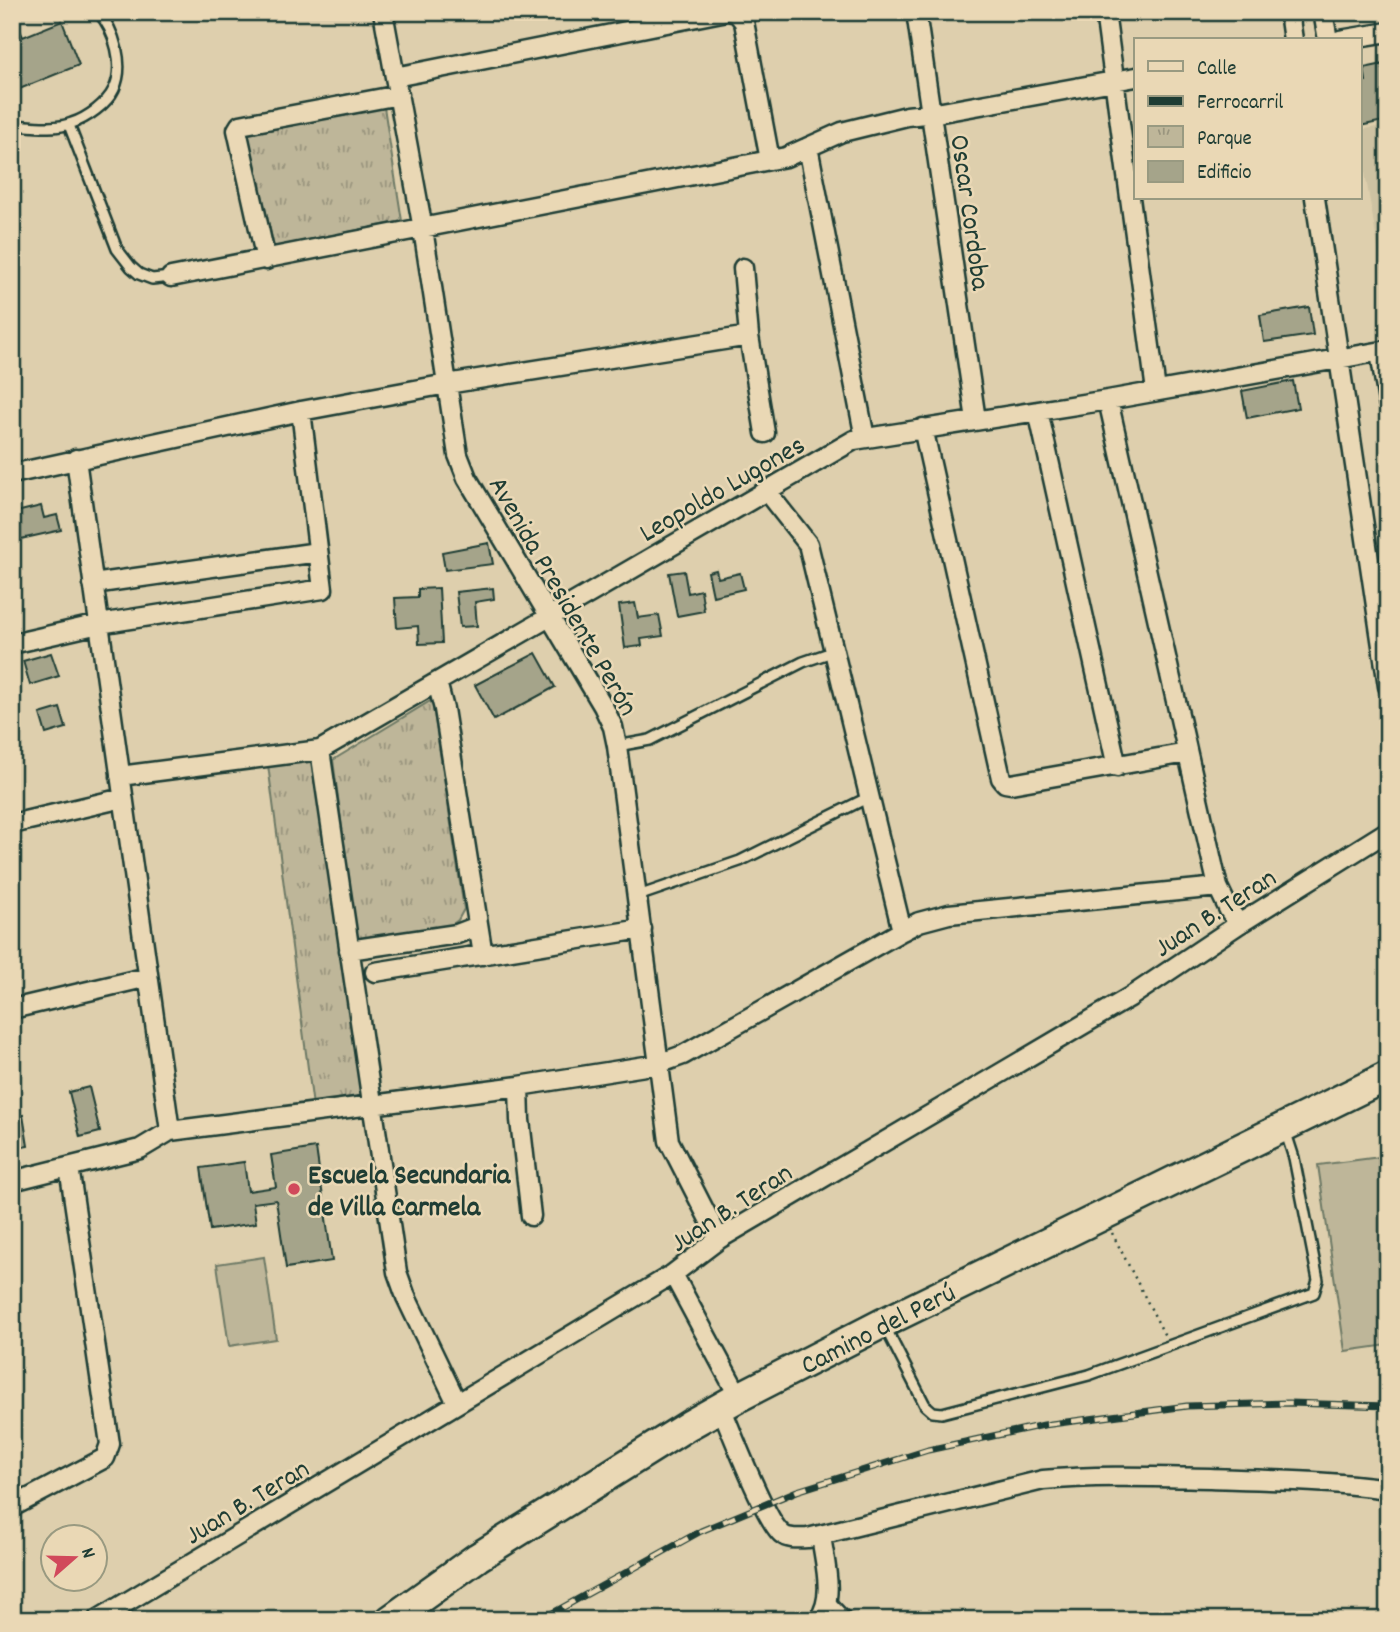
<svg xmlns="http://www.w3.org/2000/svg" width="1400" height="1632" viewBox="0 0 1400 1632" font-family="Dekko,sans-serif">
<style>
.built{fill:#cdc2a2}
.park{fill:url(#park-tufts);stroke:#6e7a66;stroke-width:2}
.pitch{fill:#beb699;stroke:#6e7a66;stroke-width:2}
.building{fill:#a5a48a;stroke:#1f3d34;stroke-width:2}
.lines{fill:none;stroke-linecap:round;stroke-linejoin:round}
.lane-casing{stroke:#1f3d34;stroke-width:14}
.street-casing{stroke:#1f3d34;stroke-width:23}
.primary-casing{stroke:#1f3d34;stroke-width:33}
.path{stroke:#1f3d34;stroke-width:2.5;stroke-dasharray:2 5;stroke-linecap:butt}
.lane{stroke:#ead8b5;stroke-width:9}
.street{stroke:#ead8b5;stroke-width:18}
.primary{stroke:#ead8b5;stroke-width:28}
.rail-casing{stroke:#1f3d34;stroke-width:7}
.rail{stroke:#ead8b5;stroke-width:4.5;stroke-dasharray:13;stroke-linecap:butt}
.poi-dot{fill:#d1495b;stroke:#ead8b5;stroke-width:2.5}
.labels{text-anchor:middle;stroke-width:5;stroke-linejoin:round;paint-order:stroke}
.street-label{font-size:28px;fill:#1f3d34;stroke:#ead8b5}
.poi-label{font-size:28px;font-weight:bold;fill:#1f3d34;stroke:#ead8b5;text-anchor:start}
</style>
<defs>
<pattern id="park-tufts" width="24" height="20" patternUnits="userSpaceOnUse" patternTransform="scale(1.75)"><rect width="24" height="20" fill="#beb699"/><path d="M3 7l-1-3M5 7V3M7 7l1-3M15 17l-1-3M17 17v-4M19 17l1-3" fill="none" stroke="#9a957e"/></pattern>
</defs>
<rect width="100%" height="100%" fill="#decfad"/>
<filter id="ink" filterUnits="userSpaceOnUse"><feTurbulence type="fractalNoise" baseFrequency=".0143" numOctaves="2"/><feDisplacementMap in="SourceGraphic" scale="14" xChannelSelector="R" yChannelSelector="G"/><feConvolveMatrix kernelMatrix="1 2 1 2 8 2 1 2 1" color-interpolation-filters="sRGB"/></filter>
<g filter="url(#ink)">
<path class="built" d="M1388,125V305L1360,144V130Z"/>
<path class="park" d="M384,107L402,221L274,247L248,134Z
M432,700L464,909L458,920L449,927L357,941L333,760Z
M313,760L362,1098L313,1106L268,765Z"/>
<path class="pitch" d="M1388,1156V1345L1345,1351L1318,1165Z
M264,1257L276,1339L229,1346L217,1264Z"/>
<path class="building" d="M12,17H14L23,37L62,21L79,65L12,92Z
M1388,63V120L1360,126V82L1366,81L1364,68Z
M1309,307L1313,335L1264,342L1260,315Z
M1293,381L1298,408L1247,418L1242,391Z
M41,506L44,518L57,515L61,530L12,541V513Z
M489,543L493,564L445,570L442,552Z
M716,570L718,578L740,573L744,589L713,596L708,572Z
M684,571L688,593L701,590L704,611L677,616L669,573Z
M439,588L442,643L419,644L418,626L397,628L395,598L418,597V589Z
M493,588L494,599L475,602L477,626L460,627L456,592Z
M635,603L638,618L659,615L663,636L641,639L642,646L625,648L619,605Z
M51,653L59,676L30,685L23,661Z
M536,653L555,687L494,720L475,685Z
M60,708L66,728L46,734L40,714Z
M89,1087L100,1132L80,1137L69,1092Z
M23,1115L28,1146L12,1149V1117Z
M316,1148L332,1261L286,1268L276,1200L253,1203L256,1223L210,1230L201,1168L244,1162L248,1191L276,1187L271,1155Z"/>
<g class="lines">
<g class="lane-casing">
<path id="lane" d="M12,125C30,126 55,130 72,123C87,118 107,104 114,89C125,66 115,30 98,12
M69,125L117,249L131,267L139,274L152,279L171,277
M617,746L650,740L803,662L835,651
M638,896L740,861L869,797
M884,1325L925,1405L933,1412L942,1413L1089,1375L1314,1293L1318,1280L1294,1158L1285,1130
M828,1599L847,1619L851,1620
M910,1620L945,1618"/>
</g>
<g class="street-casing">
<path id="street" d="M383,12L423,229L458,455L467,478L603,706L613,727L617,746L669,1141L719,1239
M732,12L737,13L744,22L770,160
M916,12L976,420
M1105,12L1156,391
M1289,12L1293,40
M1323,12L1328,40
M1340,40L1388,32
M395,77L722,12
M808,147L865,438
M1315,198L1388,686
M266,260L237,130L240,125L399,95
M743,268L749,336L765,433
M171,277L770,160L786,157L842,132L907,116L942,112L1136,77
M1380,352L1388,402
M1108,400L1218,887
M1038,411L1117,767
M923,428L1001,778L1005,783L1011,784L1187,753
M76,459L170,1131
M12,474L301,411L447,384L749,336
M767,492L808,544L902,931
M93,584L318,552
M12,644L99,624L323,589L301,411
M437,682L444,709L483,955
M320,750L397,1272L406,1297L457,1403
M120,776L320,750L854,440L1108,400L1388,350
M12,824L123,798
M349,950L457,934L478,926
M375,972L642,929
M12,1009L148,977
M519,1086L520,1120L531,1216
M12,1181L140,1149L170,1131L519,1086L658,1064L683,1055L902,931L919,922L949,914L1218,887L1229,910L1239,924
M673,1274L739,1397
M721,1407C731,1431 766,1522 782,1534C789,1540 800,1538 808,1538L1043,1480C1098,1475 1154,1477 1210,1478C1270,1480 1329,1481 1388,1489
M12,1507L105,1458L110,1444L69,1167
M97,1620L673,1274L719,1239L1130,997L1239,924L1388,831
M818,1620C836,1598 824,1561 821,1535"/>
</g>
<g class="primary-casing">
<path id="primary" d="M390,1620L478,1557L689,1425L739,1397L883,1323L1388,1076"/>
</g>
<path class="path" d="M1112,1233L1165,1336"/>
<use href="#lane" class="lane"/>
<use href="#street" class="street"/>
<use href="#primary" class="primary"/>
<g class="rail-casing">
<path id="rail" d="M540,1620L701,1531L797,1491L928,1450L1044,1425L1187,1406L1289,1403L1388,1406"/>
</g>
<use href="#rail" class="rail"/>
</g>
</g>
<circle class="poi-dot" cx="294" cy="1189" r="7"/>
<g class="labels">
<g class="street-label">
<text transform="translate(972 212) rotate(82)" y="10">Oscar Cordoba</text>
<text transform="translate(721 487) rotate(-30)" y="10">Leopoldo Lugones</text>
<text transform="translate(565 595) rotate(60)" y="10">Avenida Presidente Perón</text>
<text transform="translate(1214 911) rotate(-33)" y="10">Juan B. Teran</text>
<text transform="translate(730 1206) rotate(-33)" y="10">Juan B. Teran</text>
<text transform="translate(877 1327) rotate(-27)" y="10">Camino del Perú</text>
<text transform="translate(246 1500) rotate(-31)" y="10">Juan B. Teran</text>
</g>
<g class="poi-label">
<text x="308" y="1183">Escuela Secundaria<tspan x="308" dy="32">de Villa Carmela</tspan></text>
</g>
</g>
<rect width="1400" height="1632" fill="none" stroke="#ead8b5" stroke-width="42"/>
<rect x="21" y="21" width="1358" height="1590" fill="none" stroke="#1f3d34" stroke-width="2.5" filter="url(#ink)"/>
<rect x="1134" y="38" width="228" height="161" fill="#ead8b5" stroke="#999a81" stroke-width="2"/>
<rect x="1148" y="61" width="35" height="10" fill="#ead8b5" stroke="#999a81" stroke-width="2"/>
<text x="1197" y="74" font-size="21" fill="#1f3d34">Calle</text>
<rect x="1148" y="96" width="35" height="10" fill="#1f3d34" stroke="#999a81" stroke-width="2"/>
<text x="1197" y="108" font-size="21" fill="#1f3d34">Ferrocarril</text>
<rect x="1148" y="126" width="35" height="21" fill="url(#park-tufts)" stroke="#999a81" stroke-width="2"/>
<text x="1197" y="144" font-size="21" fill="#1f3d34">Parque</text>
<rect x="1148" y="161" width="35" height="21" fill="#a5a48a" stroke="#999a81" stroke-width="2"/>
<text x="1197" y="178" font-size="21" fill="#1f3d34">Edificio</text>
<g transform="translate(74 1558) rotate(70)"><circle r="33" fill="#ead8b5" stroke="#999a81" stroke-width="2"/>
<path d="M0-5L12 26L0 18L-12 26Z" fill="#d1495b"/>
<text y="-10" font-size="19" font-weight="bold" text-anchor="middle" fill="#1f3d34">N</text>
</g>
</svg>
